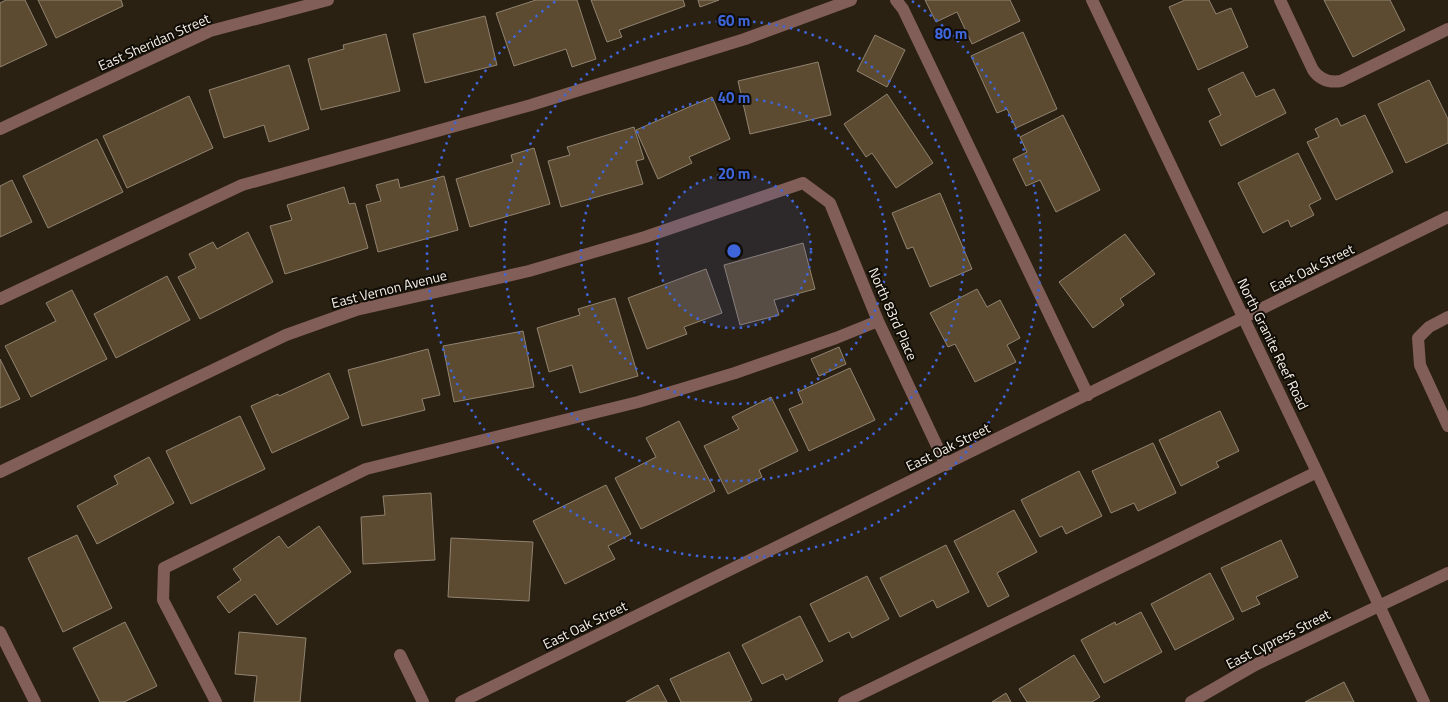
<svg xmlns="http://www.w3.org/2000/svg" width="1448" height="702" viewBox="0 0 1448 702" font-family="'Titillium Web',sans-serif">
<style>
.building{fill:#5c4b30;stroke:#908371}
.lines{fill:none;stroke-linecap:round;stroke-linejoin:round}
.minor{stroke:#825e58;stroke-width:12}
.ring{fill:none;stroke:#3e66da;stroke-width:2.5;stroke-dasharray:2.5 5}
.labels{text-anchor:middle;stroke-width:4;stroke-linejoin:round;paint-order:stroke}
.street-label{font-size:14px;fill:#f8f1e7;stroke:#100c06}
.centre{fill:#3e66da;stroke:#100c06;stroke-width:2.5}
.ring-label{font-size:15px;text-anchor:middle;font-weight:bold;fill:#3e66da;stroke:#100c06;stroke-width:4;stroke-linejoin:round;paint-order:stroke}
</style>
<rect width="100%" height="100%" fill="#2b2112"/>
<path class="building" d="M6,0H25L47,45L0,67V3Z
M38,0H121L123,6L56,38Z
M536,0H577L596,59L572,67L566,49L514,66L496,13Z
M591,0H683L685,6L619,30L622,37L607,42Z
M698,0H719L700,7Z
M925,0H1010L1020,21L972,44L957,12L936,22Z
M1185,0H1209L1216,14L1231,8L1248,47L1198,70L1169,7Z
M1324,0H1390L1405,30L1353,57Z
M485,16L497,65L425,83L413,34Z
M1023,32L1057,109L1016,128L1007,109L997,113L971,56Z
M386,34L400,91L321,110L308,59L344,49L343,45Z
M875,35L905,50L887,87L857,71Z
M818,62L831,115L750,134L738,81Z
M289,65L309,129L269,142L264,125L224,138L209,90Z
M1243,72L1256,97L1274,89L1286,113L1221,146L1209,121L1221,115L1208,89Z
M1429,80L1448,119V143L1406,163L1378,104Z
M887,94L933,163L896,188L872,153L866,157L844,124Z
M189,96L213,148L127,188L103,136Z
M712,97L730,139L689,157L692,163L658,179L636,130Z
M1063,115L1100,190L1056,212L1040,180L1026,186L1013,159L1027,152L1020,137Z
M1365,115L1393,172L1336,200L1307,142L1319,137L1315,129L1337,118L1341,126Z
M634,127L644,159L636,161L643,184L561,207L548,161L570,155L567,147Z
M97,139L123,192L48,228L23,176Z
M534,148L550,204L470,227L456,179L513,162L511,155Z
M1298,153L1321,199L1309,205L1314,215L1291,227L1288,220L1263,233L1238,183Z
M444,176L458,230L378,252L366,205L381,201L376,185L398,179L400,188Z
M12,180L32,222L0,237V186Z
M344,187L349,204L355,203L368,248L285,274L270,226L292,220L287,205Z
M940,193L972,269L930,287L913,247L907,249L892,213Z
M248,232L273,282L200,319L178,277L196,268L189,254L213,242L217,249Z
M1125,234L1155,274L1120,299L1124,305L1093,328L1059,282Z
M803,243L815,289L774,300L779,315L740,325L724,265Z
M706,269L722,313L684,327L687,334L647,349L628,298Z
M167,276L190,320L116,358L94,314Z
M977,289L987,307L1000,300L1020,338L1007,345L1016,362L975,382L955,344L948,347L930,313Z
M72,290L107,359L31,397L5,346L56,321L46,303Z
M615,298L638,376L580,393L572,365L549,372L537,328L580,315L578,309Z
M523,331L534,387L454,402L443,346Z
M839,347L846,364L819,376L811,359Z
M428,349L440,395L422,399L425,410L362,426L348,370Z
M0,359L20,399L0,408Z
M850,368L875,420L809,451L789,409L803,403L798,392Z
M329,373L349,418L272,453L251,406L278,394L279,396Z
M771,397L798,451L759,470L762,477L728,494L704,446L739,429L732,417Z
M1220,411L1239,451L1216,462L1219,467L1181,486L1159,440Z
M240,416L265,469L191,504L166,451Z
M679,421L715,491L641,529L615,478L656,457L646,438Z
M1153,443L1176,493L1138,511L1134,503L1111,513L1092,471Z
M149,457L174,503L97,544L77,506L118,484L114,476Z
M1079,471L1102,516L1066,534L1062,526L1040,537L1021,500Z
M606,485L631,534L608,546L615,559L565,584L533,521Z
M431,493L435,560L363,564L361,517L385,515L383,496Z
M1014,510L1037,552L997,573L1009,596L988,607L954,541Z
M319,526L351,572L277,625L255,594L229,613L217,597L241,580L233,569L279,536L288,548Z
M77,535L112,608L63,632L28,558Z
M451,538L533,542L529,601L448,597Z
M1281,540L1298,577L1256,597L1260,604L1242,612L1221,568Z
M946,545L969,592L937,608L933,600L900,617L880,578Z
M1210,573L1234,619L1175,650L1151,604Z
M867,576L889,619L852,638L849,632L829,642L810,604Z
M1141,612L1162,652L1104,683L1081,640L1115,622L1116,625Z
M800,616L823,661L786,680L783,674L762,684L742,645Z
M125,622L157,686L124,702H100L73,648Z
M239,632L306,638L300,702H254L257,676L235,674Z
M729,652L752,700L748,702H681L670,679Z
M1074,655L1100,697L1092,702H1027L1019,689Z
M1344,682L1354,702H1305Z
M658,685L667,702H626Z
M1006,693L1011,702H992Z"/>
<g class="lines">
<path class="minor" d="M896,0L903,9L1088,395
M1092,0L1317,472L1424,702
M1280,0L1313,70C1320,80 1329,83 1341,81L1448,29
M0,129L210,31L328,0
M0,299L242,185L531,105L745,39L851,0
M1448,317L1429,327L1418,338L1420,365L1448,426
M0,472L286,335L356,310L529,271L645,237L803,183L830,203L878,321L946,465
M0,632L35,702
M400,655L423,702
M216,702L163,600L164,568L366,469L638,402L735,373L836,338L878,321
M461,702L1448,217
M844,702L1317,472
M1191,702L1255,665L1448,573"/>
</g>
<circle cx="734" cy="251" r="77" fill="#3e66da" fill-opacity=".12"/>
<g class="ring">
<circle cx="734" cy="251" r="77"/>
<circle cx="734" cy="251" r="153"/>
<circle cx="734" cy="251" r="230"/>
<path d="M912 1A307 307 0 1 1 556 1"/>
</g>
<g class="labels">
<g class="street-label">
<text transform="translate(154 42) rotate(-24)" y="5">East Sheridan Street</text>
<text transform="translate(1312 268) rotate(-26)" y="5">East Oak Street</text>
<text transform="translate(389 289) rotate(-14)" y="5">East Vernon Avenue</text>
<text transform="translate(893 314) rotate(66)" y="5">North 83rd Place</text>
<text transform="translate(1273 344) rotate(64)" y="5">North Granite Reef Road</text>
<text transform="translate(948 447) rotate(-26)" y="5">East Oak Street</text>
<text transform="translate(585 625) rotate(-26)" y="5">East Oak Street</text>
<text transform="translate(1278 639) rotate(-27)" y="5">East Cypress Street</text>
</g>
</g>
<circle cx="734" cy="251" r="8" class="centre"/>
<g class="ring-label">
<text x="734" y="26">60 m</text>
<text x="951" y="39">80 m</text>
<text x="734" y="103">40 m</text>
<text x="734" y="179">20 m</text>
</g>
</svg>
